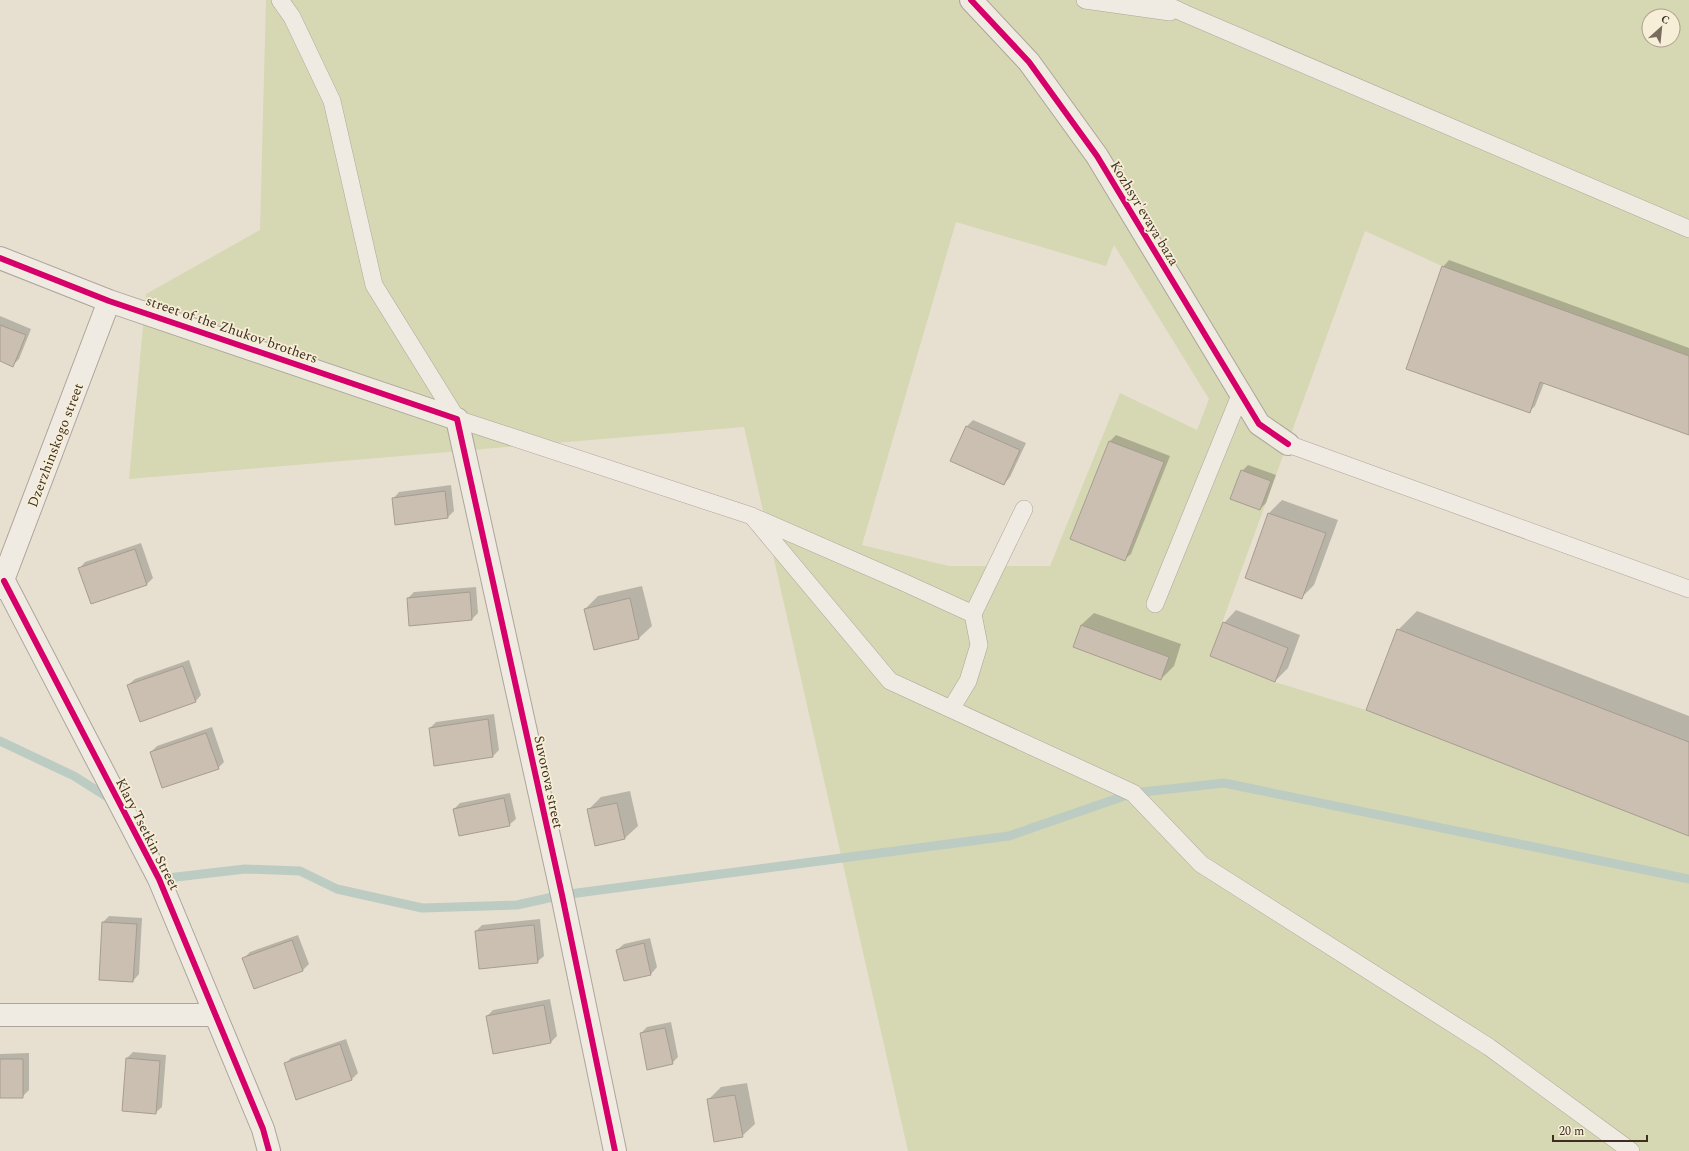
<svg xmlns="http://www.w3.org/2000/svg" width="1689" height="1151" viewBox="0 0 1689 1151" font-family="Spectral,serif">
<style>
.green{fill:#d6d7b3;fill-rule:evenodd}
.shadow{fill:#0003}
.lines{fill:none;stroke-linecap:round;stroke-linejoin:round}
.stream{stroke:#bcccc2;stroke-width:9}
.building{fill:#cbbfb2;stroke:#a89c90}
.service-casing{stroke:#ada599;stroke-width:18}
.minor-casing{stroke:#ada599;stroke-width:24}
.service{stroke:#efebe3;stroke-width:17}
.minor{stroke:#efebe3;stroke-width:22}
.cycleway-casing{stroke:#f7eed8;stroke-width:8}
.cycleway{stroke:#d6006c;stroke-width:6}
.labels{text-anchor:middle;stroke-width:3.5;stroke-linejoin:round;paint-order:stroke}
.street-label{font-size:14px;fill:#3d2e20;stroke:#f7eed8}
</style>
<rect width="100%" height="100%" fill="#e7e0d1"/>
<path class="green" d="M266,0H1689V356L1442,266L1365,231L1210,656L1275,682L1366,710L1689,836V1151H908L744,427L129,479L146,294L260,230ZM1649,16H1673V40H1649ZM956,222L1106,266L1114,245L1209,399L1197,430L1120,393L1050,566H949L862,545Z"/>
<path class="shadow" d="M1449,260L1689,348V434L1544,383L1535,406L1529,412L1443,267Z
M0,316L31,329L19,359L13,365L0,360Z
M973,420L1026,443L1010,477L1004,484L952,460L967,426Z
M1116,435L1170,456L1131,554L1124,560L1110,441Z
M1248,465L1276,475L1266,503L1260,509L1242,471Z
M451,485L454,511L448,517L396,524L393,499L399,492Z
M1282,500L1338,520L1314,585L1301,598L1246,578L1269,513Z
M141,543L153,578L147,584L79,569L85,562Z
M642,586L652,626L639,638L595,649L585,609L598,596Z
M476,587L478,613L472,619L410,625L408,598L414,592Z
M1236,610L1300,635L1288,668L1275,681L1224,623Z
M1417,611L1689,716V834L1398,630Z
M1094,613L1181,644L1174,666L1161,679L1081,625Z
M189,660L201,695L195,702L128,685L135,679Z
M494,714L499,750L493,756L430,728L436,722Z
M212,727L224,762L218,768L151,752L157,746Z
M630,791L638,826L625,838L588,810L601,797Z
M510,793L516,819L509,825L454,809L460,803Z
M109,916L142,918L139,974L133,981L103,922Z
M540,919L544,956L537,962L476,931L482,925Z
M298,935L309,964L303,970L254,988L244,958L250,952Z
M650,938L657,967L651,974L624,980L617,950L624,944Z
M550,999L557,1036L551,1042L494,1052L487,1016L493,1010Z
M671,1022L678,1057L672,1063L641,1033L647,1027Z
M346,1039L358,1073L352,1079L285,1064L291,1058Z
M133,1052L166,1055L162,1107L155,1113L127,1058Z
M29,1053V1090L23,1096L0,1097V1054Z
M747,1083L755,1124L742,1136L708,1100L721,1087Z"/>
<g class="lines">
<path class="stream" d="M0,741L74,776L112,800
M159,879L245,869L300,871L337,889L422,908L517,905L562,895L1009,836L1133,793L1224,783L1689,879"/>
</g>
<path class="building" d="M1442,266L1689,356V435L1540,382L1530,413L1406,369Z
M0,325L26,335L13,367L0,361Z
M966,426L1020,450L1004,485L950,461Z
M1109,441L1164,462L1125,561L1070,539Z
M1241,470L1271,481L1260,510L1230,499Z
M445,491L448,518L395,525L392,498Z
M1268,513L1326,533L1302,599L1245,578Z
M135,549L147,585L91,604L78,568Z
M470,592L472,620L409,626L407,598Z
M630,598L639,639L594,650L584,609Z
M1223,622L1288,648L1275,682L1210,656Z
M1081,625L1169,657L1161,680L1073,647Z
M1397,629L1689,742V836L1366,710Z
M183,666L196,702L140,722L127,685Z
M488,719L493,757L434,766L429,728Z
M206,733L219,769L162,788L150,752Z
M504,798L510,826L459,836L453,809Z
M617,803L625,839L595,846L587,809Z
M102,922L137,924L133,982L99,980Z
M534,925L538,963L479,969L475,931Z
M292,940L303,971L254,989L242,958Z
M644,943L651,975L624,981L616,950Z
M544,1005L551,1043L493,1054L486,1016Z
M665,1028L673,1064L647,1070L640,1033Z
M340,1044L352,1080L296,1100L284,1063Z
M126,1058L160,1061L156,1114L122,1111Z
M0,1059H23V1098H0Z
M735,1095L743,1137L714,1142L707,1099Z"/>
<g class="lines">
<g class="service-casing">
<path id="service" d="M280,0L292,17L332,101L374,285L457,419L752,516L890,681L1133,793L1201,864L1489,1047L1631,1151
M1085,0L1170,12
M1156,0L1186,14L1689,229
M1288,444L1689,589
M756,518L903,582L973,614L979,645L968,681L951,709
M1155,604L1241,393
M973,614L1024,509"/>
</g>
<g class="minor-casing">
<path id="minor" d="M971,0L1029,62L1097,156L1259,424L1288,444
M0,258L109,301L457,419L562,895L615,1151
M4,581L159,879L263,1129L269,1151
M0,588L109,301
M0,1015H214"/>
</g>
<use href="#service" class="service"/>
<use href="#minor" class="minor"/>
<g class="cycleway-casing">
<path id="cycleway" d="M971,0L1029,62L1097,156L1259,424L1288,444
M0,258L109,301L457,419L562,895L615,1151
M4,581L159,879L263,1129L269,1151"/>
</g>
<use href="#cycleway" class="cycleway"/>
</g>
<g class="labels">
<g class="street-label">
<text transform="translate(1145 213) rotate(59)" y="5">Kozhsyr'evaya baza</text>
<text transform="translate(232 329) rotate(19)" y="5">street of the Zhukov brothers</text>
<text transform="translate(55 445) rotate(-69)" y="5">Dzerzhinskogo street</text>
<text transform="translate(549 782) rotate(78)" y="5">Suvorova street</text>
<text transform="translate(148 834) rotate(63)" y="5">Klary Tsetkin Street</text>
</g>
</g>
<g transform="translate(1661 28) rotate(27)"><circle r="19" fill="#f7eed8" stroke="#ada18e"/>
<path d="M0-3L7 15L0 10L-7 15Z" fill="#786c5e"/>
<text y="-6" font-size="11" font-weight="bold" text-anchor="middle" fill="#3d2e20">С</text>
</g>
<path d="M1553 1135v6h94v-6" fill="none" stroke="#3d2e20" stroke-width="2"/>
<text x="1559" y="1135" font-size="12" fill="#3d2e20" stroke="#f7eed8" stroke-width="3" paint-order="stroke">20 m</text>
</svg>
